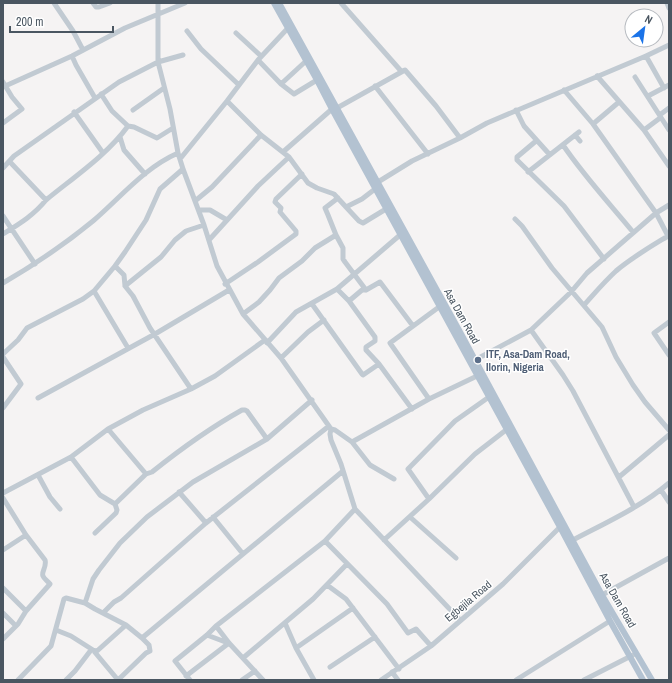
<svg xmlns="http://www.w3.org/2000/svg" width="672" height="683" viewBox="0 0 672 683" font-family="'Archivo Narrow',sans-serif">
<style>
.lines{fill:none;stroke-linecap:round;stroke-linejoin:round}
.minor{stroke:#c1cad2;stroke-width:5}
.major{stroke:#b3c2d1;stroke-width:6}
.service-dot{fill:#5c6f8a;stroke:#fff;stroke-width:1.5}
.labels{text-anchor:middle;stroke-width:3;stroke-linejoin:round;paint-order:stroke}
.street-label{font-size:11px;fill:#4a5661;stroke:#fff}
.service-label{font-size:11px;font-weight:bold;fill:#4e5e75;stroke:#fff;text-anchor:start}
</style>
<rect width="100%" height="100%" fill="#f5f3f3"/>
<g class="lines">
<path class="minor" d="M54,3L73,31L83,50
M93,3L96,7H99L110,3
M158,3V62L170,109L178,153L183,169L204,225L217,266L243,314L281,358L331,429L330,434L331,440L341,464L355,509L460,620
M341,3L401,71
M667,3L669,8
M187,31L201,49L239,85
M236,33L261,56
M72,56L76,65L95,98
M646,56L664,88
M258,60L281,84L294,94L317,80
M597,76L644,130L669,166
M635,77L669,130
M3,82L12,97L22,109L3,123
M281,84L306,61
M375,86L428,154
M3,87L72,56L125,28L185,3
M564,90L593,124L656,213L668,236C650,247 631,258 616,271C604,282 594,294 584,305
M648,96L669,85
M227,101L261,135L289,157L308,183L317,188L334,194L346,207L362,199L375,189
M337,108L405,70L436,106L460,138
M133,110L164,88
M516,110L524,126L550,155
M74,112L103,153
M593,124L619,102
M128,126L134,127L157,138L173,128
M644,130L660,118L661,114L669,108
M575,135L580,141
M120,137L124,150L145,174
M536,141L517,157V160L564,206L604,259
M563,145C584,176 610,204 633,232
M283,152L332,109
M180,159L227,101L258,60L288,28
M10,162L46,200
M3,168L14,156L119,82L158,62L183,55
M528,172L579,132
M378,182L412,161L460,138L487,123L646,56L669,45
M338,198L325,208L328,215L336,235L343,248V259L345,262L366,290
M195,201L212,187L261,135
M346,207L359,221L363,223L386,209
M199,210H210L227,220
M3,216L35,264
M515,219L522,226L552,268L602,327L616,357L633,385L645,402L669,430
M3,234C19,224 34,215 46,200C74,177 107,155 128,126L112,111L101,94
M209,240L258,186L289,157
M115,266L124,275L125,286L133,296L150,328L191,389
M3,283C34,265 65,244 93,221C121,197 144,168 178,153
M225,284L258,262L296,234V231L280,212L281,208L275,202L276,199L302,174
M125,286L161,257L175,240L186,231L204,225
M337,289L349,301L375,337V341L366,347V350L379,364L412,409
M94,291L128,348
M349,301L362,290H366L380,282L413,326
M312,304L362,374L363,375L379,364
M243,314L259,302L270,290L279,278L302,261L315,248L336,235
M669,322L654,333L669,355
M531,330L563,375L573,391L634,507
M267,343L296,312L337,289L400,235
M3,354L18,340L27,328L83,299L94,291L115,266L125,252L146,220L160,189L183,169
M3,357L21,384L3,408
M281,358L308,332L324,320
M475,360L531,330L571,292L587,273L656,213L669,205
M38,398L155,334L229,290
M429,399L390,343L439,307
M312,400L267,439L193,482L147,517L120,543L99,570L93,579L85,603L95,609L126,625L142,638L343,471
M108,429L146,474
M331,429L335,430L352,442L429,399L477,376
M352,442L370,465L394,479
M71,457L100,495L115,504L146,474L152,472C182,448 208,429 242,410H245L247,411L267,439
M38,475L50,497L60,509
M619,477L669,435
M661,490L669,502
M179,492L206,523
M3,493L71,457L108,429L143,410L191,389L215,376L265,340
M3,498L26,535L45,560C47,567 41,572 43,576C44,579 48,581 50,584L26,611L18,624L3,639
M429,499L408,469L455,421L489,397
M213,517L243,554
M410,517L456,558
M95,533L116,513L117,510L115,504
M384,540L429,499L475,454L506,430
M573,540C605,523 641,507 669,483
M325,541L387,604L408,633L416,629L431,646
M3,550L26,535
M327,585L346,599L399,669
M3,588L26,611
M602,595L669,558
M3,613L16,626
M103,613L114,602L121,598L206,523L329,426
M285,623L296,648
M216,626L229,643L263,680
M56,630L71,636L93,650L118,680
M207,635L228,643
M243,658L313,599L347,564
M330,667L375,637
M392,672L398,680
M186,676L229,643
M18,680L51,646L64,599L66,598L85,603
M66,680L75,671L91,650L97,651L126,625
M118,680L146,653L150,651L149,645L142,638
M190,680L175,661L207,635L216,626L325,541L355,509
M242,680L255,671
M314,680L296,648L353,608
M381,680L431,646L503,584L560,527
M516,680L610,621
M584,680L633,655"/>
<path class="major" d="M274,3L317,80L332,109L560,527L610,621L643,680
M279,3L460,332L602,595L652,680"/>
</g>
<circle class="service-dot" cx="478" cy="360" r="4"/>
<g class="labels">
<g class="street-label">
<text transform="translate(462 316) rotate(61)" y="4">Asa Dam Road</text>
<text transform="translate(618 600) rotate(60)" y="4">Asa Dam Road</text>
<text transform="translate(468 601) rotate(-40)" y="4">Egbejila Road</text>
</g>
<g class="service-label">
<text x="486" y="358">ITF, Asa-Dam Road,<tspan x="486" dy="13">Ilorin, Nigeria</tspan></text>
</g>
</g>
<rect width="672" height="683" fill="none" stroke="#4a5661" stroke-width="8"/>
<g transform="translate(644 28) rotate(29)"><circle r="19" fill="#ffffff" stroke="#b7bbc0"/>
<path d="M0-3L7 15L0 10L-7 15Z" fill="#1a73e8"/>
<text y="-6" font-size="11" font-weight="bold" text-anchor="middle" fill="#4a5661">N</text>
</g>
<path d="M10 26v6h103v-6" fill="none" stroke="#4a5661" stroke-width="2"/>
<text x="16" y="26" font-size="12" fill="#4a5661" stroke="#ffffff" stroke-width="3" paint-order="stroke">200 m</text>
</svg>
